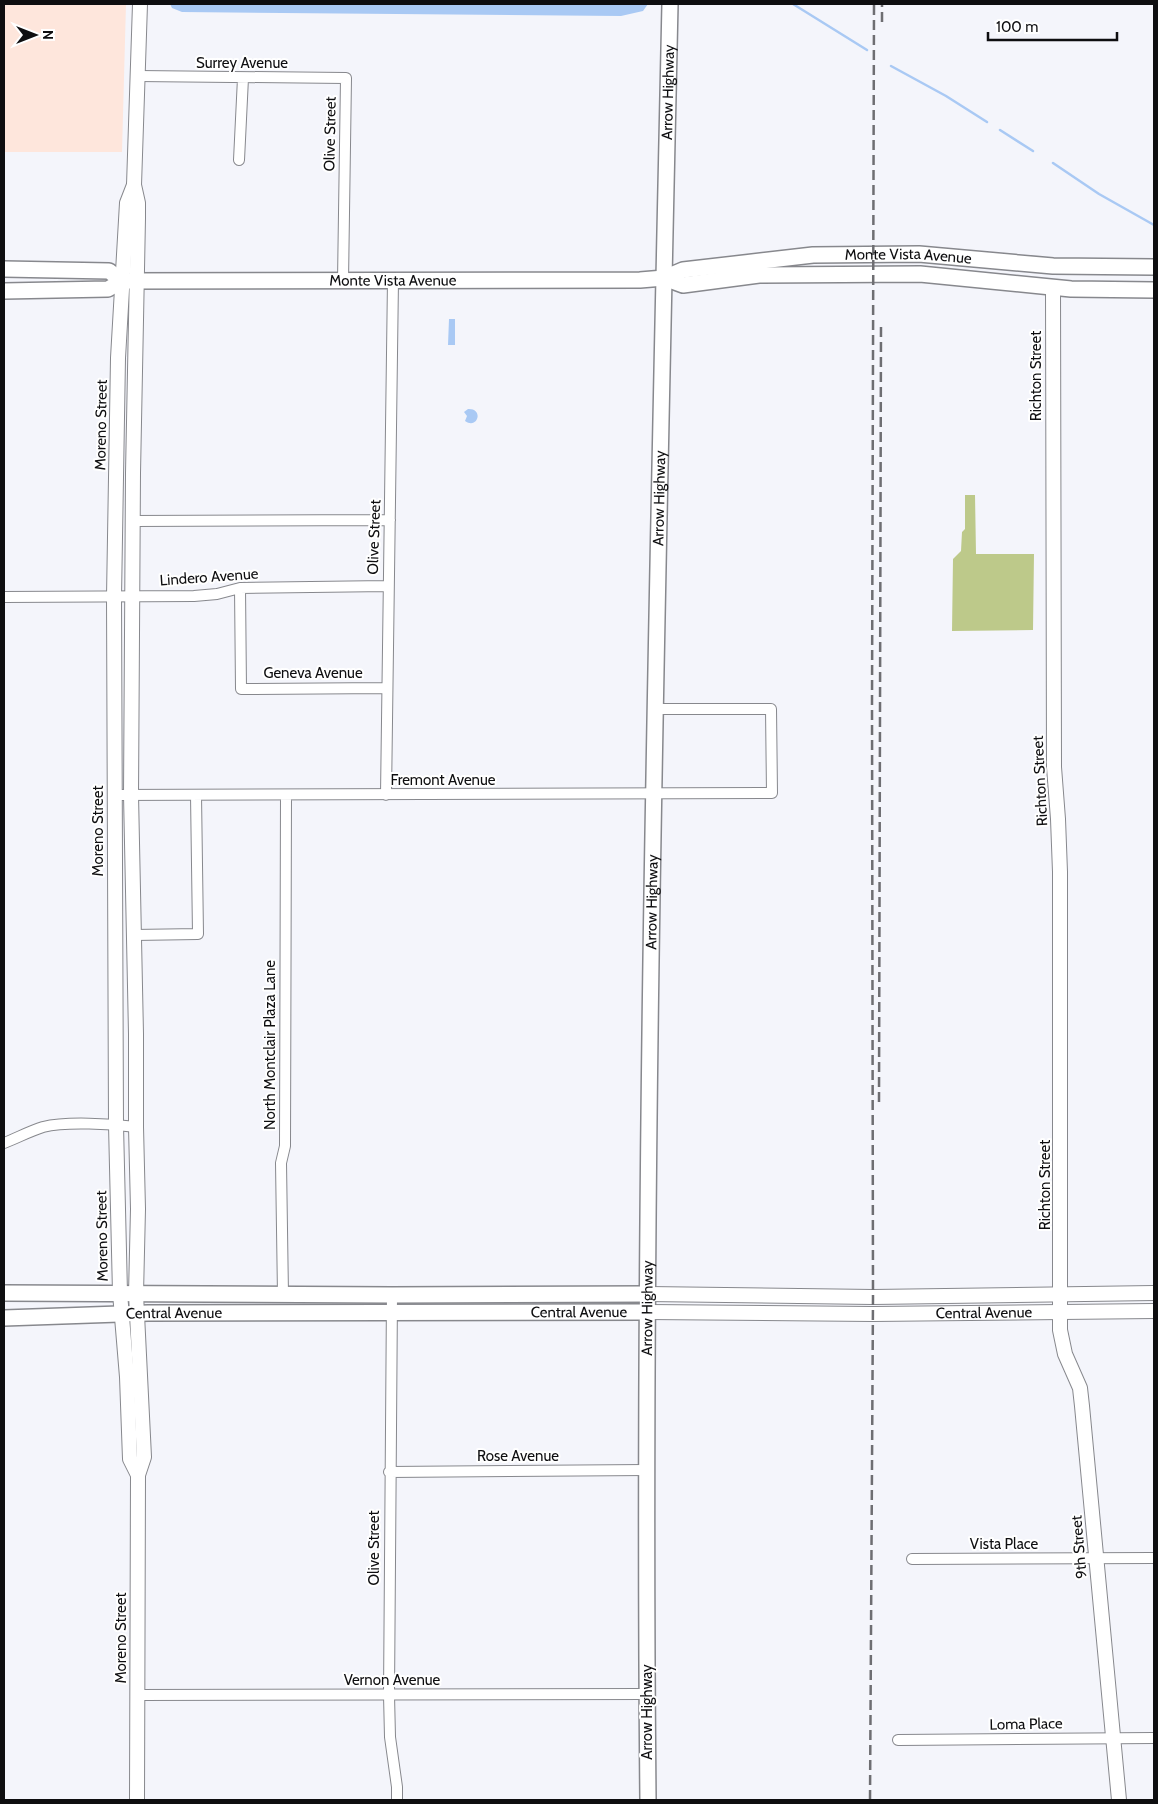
<svg xmlns="http://www.w3.org/2000/svg" width="1158" height="1804" viewBox="0 0 1158 1804" font-family="Cabin,sans-serif">
<style>
.education{fill:#fee6dc}
.green{fill:#bdc98a}
.water{fill:#a9c9f4}
.lines{fill:none;stroke-linecap:round;stroke-linejoin:round}
.stream{stroke:#a9c9f4;stroke-width:2.5}
.street-casing{stroke:#87888d;stroke-width:12}
.secondary-casing{stroke:#87888d;stroke-width:16}
.primary-casing{stroke:#87888d;stroke-width:18}
.street{stroke:#fff;stroke-width:10}
.secondary{stroke:#fff;stroke-width:14}
.primary{stroke:#fff;stroke-width:15}
.rail{stroke:#6e6e72;stroke-width:2.5;stroke-dasharray:10 5;stroke-linecap:butt}
.labels{text-anchor:middle;stroke-width:4;stroke-linejoin:round;paint-order:stroke}
.street-label{font-size:15px;fill:#0e0e10;stroke:#fff}
</style>
<rect width="100%" height="100%" fill="#f4f5fb"/>
<path class="education" d="M4,4H126L122,152H4Z"/>
<path class="green" d="M965,495H975L976,554H1034L1033,630L952,631L953,559L961,551L962,532L965,529Z"/>
<path class="water" d="M170,4H648L643,11L621,16L182,12L172,8Z
M449,319H455V345H448Z
M468,409C484,408 478,430 465,421L467,416L464,412Z"/>
<g class="lines">
<path class="stream" d="M793,4L867,50
M891,66L946,96L987,122
M1000,130L1033,151
M1053,163L1099,194L1154,225"/>
<g class="street-casing">
<path id="street" d="M138,76L346,78L343,281
M239,160L243,78
M133,521L390,520
M240,588L241,689L386,688
M4,597L194,596L217,594L240,588L387,586
M114,795L772,793L771,709H655
M386,795L393,280
M134,935L198,934L196,795
M4,1143C17,1138 30,1131 43,1127C67,1121 111,1124 136,1127
M283,1295L281,1163L285,1146L286,795
M392,1295L389,1695L390,1737L397,1787V1800
M389,1472L647,1470
M912,1559L1154,1558
M137,1695L647,1694
M898,1740L1154,1738"/>
</g>
<g class="secondary-casing">
<g id="secondary">
<path d="M134,185L127,203L118,358L114,597L116,1125L120,1293L127,1377L130,1459L138,1475"/>
<path d="M1053,287L1054,767L1058,819L1060,872V1330L1065,1354L1080,1388L1082,1406L1119,1800"/>
<path d="M648,1294L873,1297L1154,1293"/>
<path id="s1" d="M648,1312L873,1314L1154,1311"/>
<path d="M137,1800L138,1475L144,1457L136,1294L138,1209L136,1127V1034L131,795L133,473L138,218V203L134,185L140,4"/>
</g>
</g>
<g class="primary-casing">
<g id="primary">
<path d="M4,269L109,271L122,281"/>
<path d="M664,278L683,285L759,275L920,274L1071,289L1154,290"/>
<path id="s2" d="M4,291L108,289L122,281L640,280L664,278L683,270L813,255L919,254L1053,266L1154,267"/>
<path d="M4,1293L392,1295L648,1294"/>
<path id="s3" d="M4,1318L148,1313L648,1312"/>
<path id="s4" d="M648,1800C642,1201 657,602 670,4"/>
</g>
</g>
<use href="#street" class="street"/>
<use href="#secondary" class="secondary"/>
<use href="#primary" class="primary"/>
<path class="rail" d="M882,22V4
M879,1102L881,324
M870,1800L873,1297L872,705L874,4"/>
</g>
<g class="labels">
<g class="street-label">
<text x="242" y="68">Surrey Avenue</text>
<text dy="5" stroke="none"><textPath href="#s4" startOffset="1708">Arrow Highway</textPath></text>
<text transform="translate(330 134) rotate(-89)" y="5">Olive Street</text>
<text dy="5" stroke="none"><textPath href="#s2" startOffset="909">Monte Vista Avenue</textPath></text>
<text dy="5" stroke="none"><textPath href="#s2" startOffset="391">Monte Vista Avenue</textPath></text>
<text transform="translate(1036 376) rotate(-90)" y="5">Richton Street</text>
<text transform="translate(101 425) rotate(-89)" y="5">Moreno Street</text>
<text dy="5" stroke="none"><textPath href="#s4" startOffset="1302">Arrow Highway</textPath></text>
<text transform="translate(374 537) rotate(-88)" y="5">Olive Street</text>
<text transform="translate(209 577) rotate(-4)" y="5">Lindero Avenue</text>
<text x="313" y="678">Geneva Avenue</text>
<text x="443" y="785">Fremont Avenue</text>
<text transform="translate(1040 781) rotate(-93)" y="5">Richton Street</text>
<text transform="translate(98 831) rotate(-90)" y="5">Moreno Street</text>
<text dy="5" stroke="none"><textPath href="#s4" startOffset="898">Arrow Highway</textPath></text>
<text transform="translate(270 1045) rotate(-90)" y="5">North Montclair Plaza Lane</text>
<text transform="translate(1045 1185) rotate(-90)" y="5">Richton Street</text>
<text transform="translate(102 1236) rotate(-91)" y="5">Moreno Street</text>
<text dy="5" stroke="none"><textPath href="#s4" startOffset="492">Arrow Highway</textPath></text>
<text dy="5" stroke="none"><textPath href="#s3" startOffset="575">Central Avenue</textPath></text>
<text dy="5" stroke="none"><textPath href="#s3" startOffset="170">Central Avenue</textPath></text>
<text dy="5" stroke="none"><textPath href="#s1" startOffset="336">Central Avenue</textPath></text>
<text x="518" y="1461">Rose Avenue</text>
<text x="1004" y="1549">Vista Place</text>
<text transform="translate(1079 1547) rotate(-95)" y="5">9th Street</text>
<text transform="translate(374 1548) rotate(-90)" y="5">Olive Street</text>
<text transform="translate(121 1638) rotate(-90)" y="5">Moreno Street</text>
<text x="392" y="1685">Vernon Avenue</text>
<text transform="translate(647 1712) rotate(-90)" y="5">Arrow Highway</text>
<text transform="translate(1026 1724) rotate(-1)" y="5">Loma Place</text>
</g>
</g>
<rect width="1158" height="1804" fill="none" stroke="#0e0e10" stroke-width="10"/>
<g transform="translate(35 35) rotate(90)" stroke="#ffffff" stroke-width="4" paint-order="stroke">
<path d="M0-4L9 19L0 12L-9 19Z" fill="#0e0e10"/>
<text y="-8" font-size="14" font-weight="bold" text-anchor="middle" fill="#0e0e10">N</text>
</g>
<path d="M988 32v8h129v-8" fill="none" stroke="#0e0e10" stroke-width="2.5"/>
<text x="996" y="32" font-size="15" fill="#0e0e10" stroke="#ffffff" stroke-width="4" paint-order="stroke">100 m</text>
</svg>
